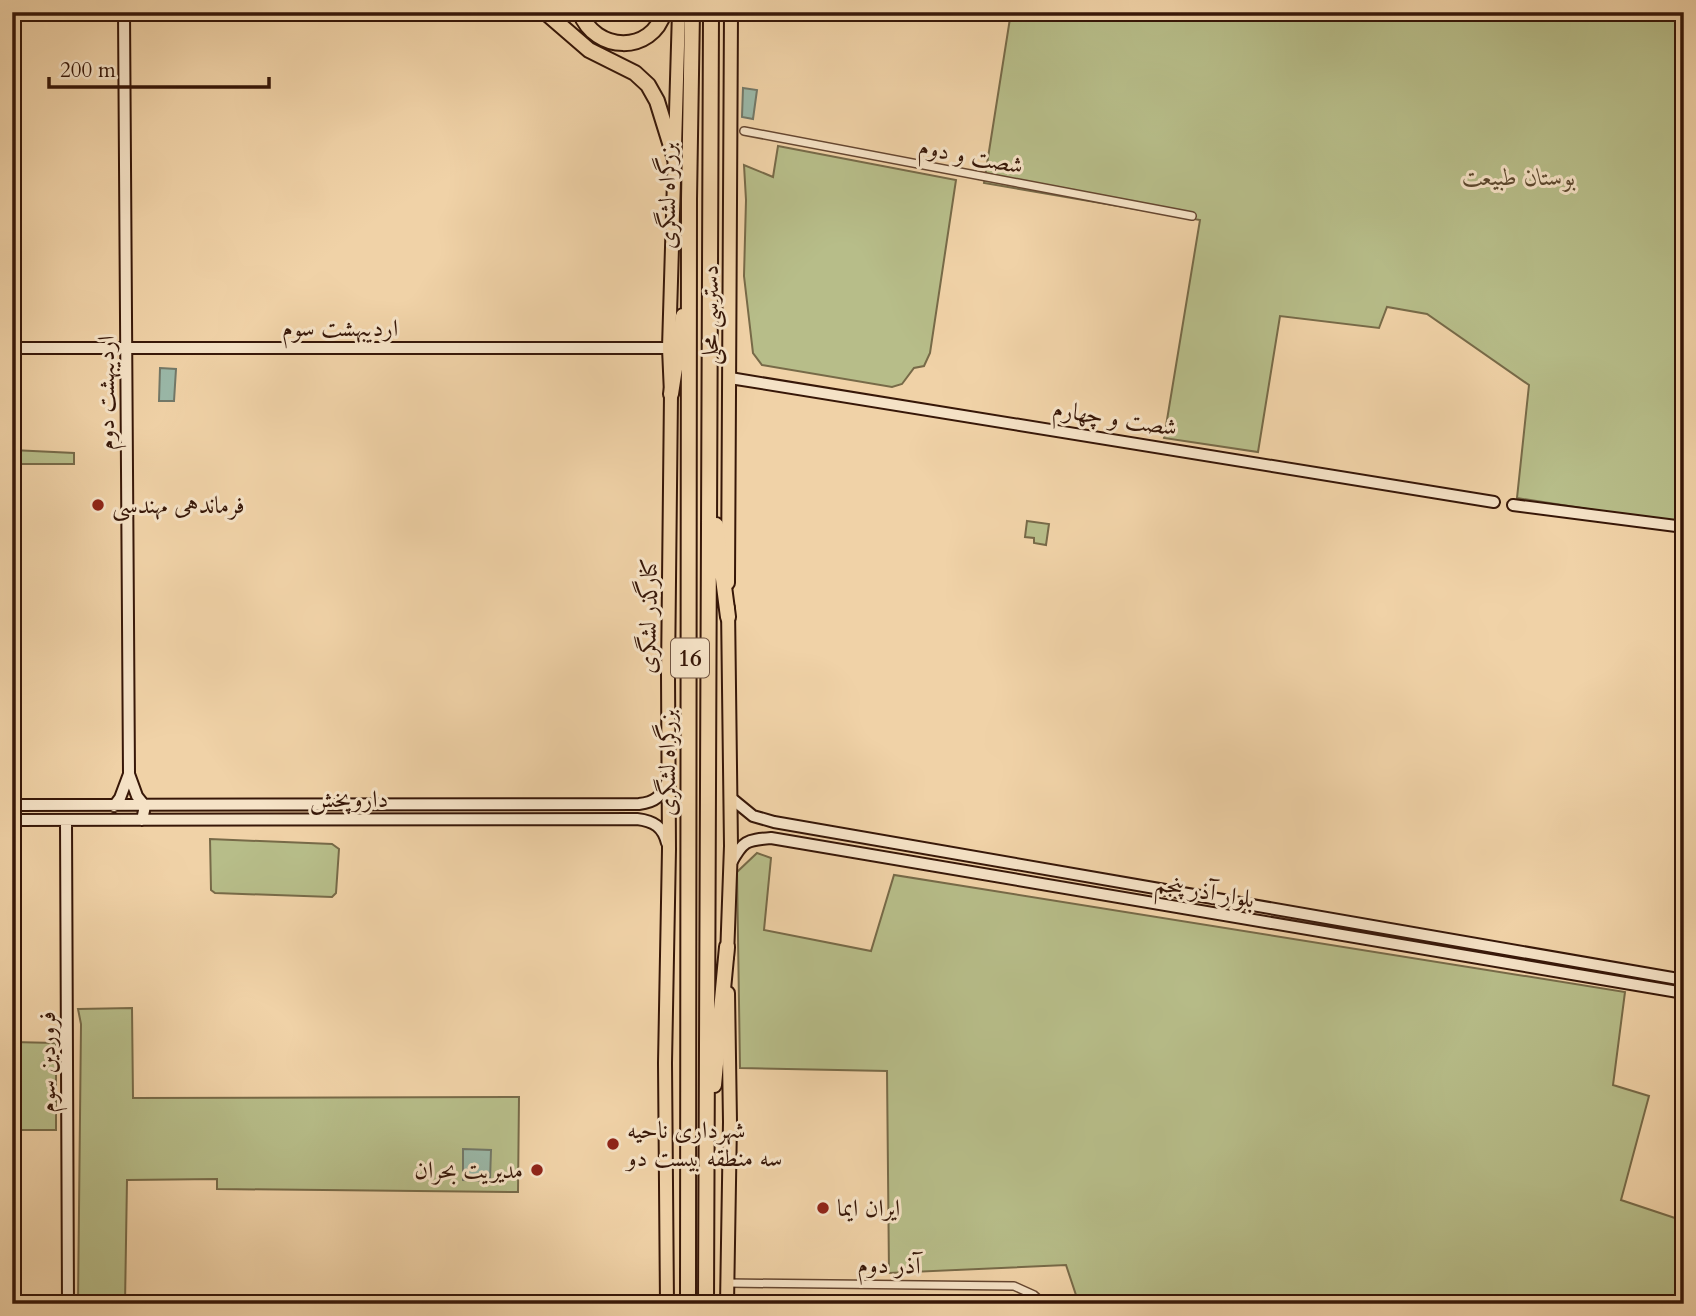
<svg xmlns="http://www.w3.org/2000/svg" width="1696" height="1316" viewBox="0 0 1696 1316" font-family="Cardo,Amiri,serif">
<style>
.green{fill:#b7bd89;stroke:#776a48;stroke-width:2}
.water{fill:#9ab8a8;stroke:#727868;stroke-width:2}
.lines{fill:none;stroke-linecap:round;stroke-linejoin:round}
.street-casing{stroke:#654630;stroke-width:10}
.secondary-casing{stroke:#371708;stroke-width:14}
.primary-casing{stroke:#371708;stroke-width:16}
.highway-casing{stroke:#371708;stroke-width:18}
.street{stroke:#f5e2c6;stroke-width:7}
.secondary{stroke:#f5e2c6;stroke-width:10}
.primary{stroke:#f0d2a7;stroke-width:12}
.highway{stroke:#f0d2a7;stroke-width:14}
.poi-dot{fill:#8f2418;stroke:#f5e2c6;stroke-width:2.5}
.labels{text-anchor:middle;stroke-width:6;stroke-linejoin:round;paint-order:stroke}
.shield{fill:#f5e2c6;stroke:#705441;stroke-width:2}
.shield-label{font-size:23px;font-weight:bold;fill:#371708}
.street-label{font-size:24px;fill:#371708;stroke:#f5e2c6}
.park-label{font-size:24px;font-style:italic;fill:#5d492f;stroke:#f5e2c6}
.poi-label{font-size:24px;fill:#371708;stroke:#f5e2c6;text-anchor:start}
</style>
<rect width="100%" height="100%" fill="#f0d2a7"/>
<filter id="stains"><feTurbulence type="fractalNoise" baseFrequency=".00286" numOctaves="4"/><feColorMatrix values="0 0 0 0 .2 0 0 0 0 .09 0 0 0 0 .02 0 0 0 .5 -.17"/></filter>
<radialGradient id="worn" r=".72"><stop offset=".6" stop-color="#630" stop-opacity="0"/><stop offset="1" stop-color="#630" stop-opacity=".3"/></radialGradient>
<path class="green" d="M1011,12H1527L1538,14L1540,12H1684V524L1517,498L1529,385L1427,314L1387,307L1379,328L1280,316L1258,452L1164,438L1200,220L984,183Z
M778,146L956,180L930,353L924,366L914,368L902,384L892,387L762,365L753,353L744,276L746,200L744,165L773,177Z
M12,450L74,453V464H12Z
M1027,521L1049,524L1046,545L1034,543V538L1025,537Z
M210,839L332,844L339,849L336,893L332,897L215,893L211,890Z
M757,853L771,858L764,930L871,951L894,875L1625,992L1613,1085L1649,1096L1621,1200L1684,1221V1304H1079L1066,1265L889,1273L887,1071L740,1068L737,872Z
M132,1008L133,1098L519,1097L518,1192L217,1189V1179L127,1180L125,1304H78L81,1024L78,1009Z
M12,1042L56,1043V1130H12Z"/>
<path class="water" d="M743,88L757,90L753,119L742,117Z
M160,368L176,369L174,401H159Z
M463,1149L491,1150L490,1181L463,1180Z"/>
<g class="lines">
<g class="street-casing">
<path id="street" d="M744,131L1192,216
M727,1283L1014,1286L1034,1295L1044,1304"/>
</g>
<g class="secondary-casing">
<path id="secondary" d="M124,12L129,774L137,796L145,806L142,820
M12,348H669
M730,378L1494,502
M1513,505L1684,527
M731,798L753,816L774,822L1684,980
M12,805L639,804C656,802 660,797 668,781
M114,806L120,798L129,774
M12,820L637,819C654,821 663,827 667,843
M66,821L68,1304
M731,863C743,841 746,840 771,838L1684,993"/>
</g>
<g class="primary-casing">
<path id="primary" d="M728,583L731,12
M727,957L731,846L728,608
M667,1304L665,1063L669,849L668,674L671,394L669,348L679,12
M727,1304L730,1122L728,993"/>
</g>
<g class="highway-casing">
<path id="highway" d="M545,12L589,50L635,73L648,85L657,101L675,159
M580,12C595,53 652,54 664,12
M671,394L683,316
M716,525L728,617
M714,1085L727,947
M688,1304L689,199L692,12
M706,1304L711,12"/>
</g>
<use href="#street" class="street"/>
<use href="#secondary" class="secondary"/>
<use href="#primary" class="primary"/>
<use href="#highway" class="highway"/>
</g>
<g class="poi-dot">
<circle cx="98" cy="505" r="7"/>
<circle cx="613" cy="1144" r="7"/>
<circle cx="537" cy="1170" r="7"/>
<circle cx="823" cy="1208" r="7"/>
</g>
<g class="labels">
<rect class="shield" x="671" y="638.5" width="38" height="39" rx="5"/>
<g class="shield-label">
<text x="690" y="666">16</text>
</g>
<g class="street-label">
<text transform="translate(971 156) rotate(11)" y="8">شصت و دوم</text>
<text transform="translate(667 196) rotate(-90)" y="8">بزرگراه لشگری</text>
<text transform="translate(710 315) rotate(-90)" y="8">دسترسی محلی</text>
<text x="340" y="336">اردیبهشت سوم</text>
<text transform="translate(106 393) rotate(-90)" y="8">اردیبهشت دوم</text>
<text transform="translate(1115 418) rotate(9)" y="8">شصت و چهارم</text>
<text transform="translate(648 616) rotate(-89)" y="8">کنارگذر لشگری</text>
<text transform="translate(667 763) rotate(-90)" y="8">بزرگراه لشگری</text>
<text x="349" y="807">داروپخش</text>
<text transform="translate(1205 891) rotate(10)" y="8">بلوار آذر پنجم</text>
<text transform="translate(47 1062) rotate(-90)" y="8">فروردین سوم</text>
<text transform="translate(889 1265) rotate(1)" y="8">آذر دوم</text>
</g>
<g class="park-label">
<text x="1519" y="185">بوستان طبیعت</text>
</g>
<g class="poi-label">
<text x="112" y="513">فرماندهی مهندسی</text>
<text x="627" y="1138">شهرداری ناحیه<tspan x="627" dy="28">سه منطقه بیست دو</tspan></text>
<text x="523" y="1178" text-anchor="end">مدیریت بحران</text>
<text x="837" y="1216">ایران ایما</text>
</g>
</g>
<rect width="1696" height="1316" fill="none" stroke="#f0d2a7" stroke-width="42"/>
<rect x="14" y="14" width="1668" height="1288" fill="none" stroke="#371708" stroke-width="3.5"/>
<rect x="21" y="21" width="1654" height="1274" fill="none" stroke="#371708" stroke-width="2"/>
<path d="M49 77v10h220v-10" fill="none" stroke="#371708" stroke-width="3.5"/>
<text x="60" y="77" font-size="21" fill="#371708" stroke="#f5e2c6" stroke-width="5" paint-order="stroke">200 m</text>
<rect width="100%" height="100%" filter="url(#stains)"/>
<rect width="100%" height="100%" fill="url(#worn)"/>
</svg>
